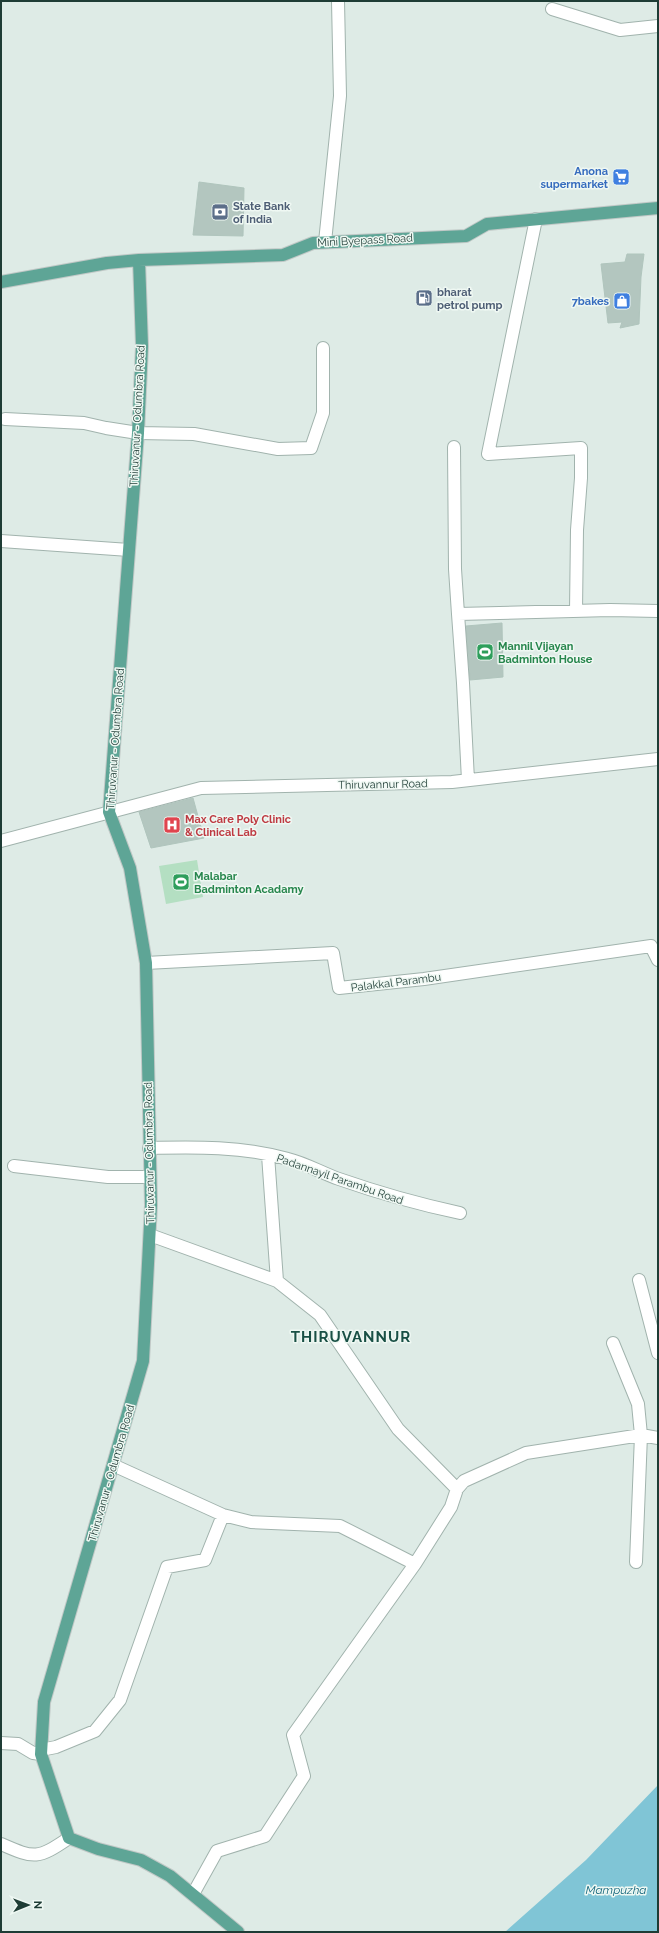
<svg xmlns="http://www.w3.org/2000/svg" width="659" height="1933" viewBox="0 0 659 1933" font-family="Raleway,sans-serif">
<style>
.green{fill:#b4dfc2}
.water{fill:#80c5d6}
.building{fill:#b3c6bf;stroke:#b0c5bd}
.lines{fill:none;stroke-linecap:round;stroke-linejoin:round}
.minor-casing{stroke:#a1b3ad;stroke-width:14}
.major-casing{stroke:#c0c8c6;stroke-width:14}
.minor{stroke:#fff;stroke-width:12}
.major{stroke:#5ea596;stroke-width:12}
.labels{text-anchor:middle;stroke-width:3;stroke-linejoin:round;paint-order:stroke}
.shop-label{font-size:11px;font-weight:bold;fill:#366cbe;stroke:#eff8f3;text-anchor:end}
.service-label{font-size:11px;font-weight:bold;fill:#4e5e75;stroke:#eff8f3;text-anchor:start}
.street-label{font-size:11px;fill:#1e3c35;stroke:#eff8f3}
.leisure-label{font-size:11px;font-weight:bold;fill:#27864d;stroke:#eff8f3;text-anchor:start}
.health-label{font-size:11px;font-weight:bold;fill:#be3a42;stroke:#eff8f3;text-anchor:start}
.water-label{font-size:12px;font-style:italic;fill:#14677d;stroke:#eff8f3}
.district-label{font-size:15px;font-weight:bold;letter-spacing:1px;fill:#195045;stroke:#eff8f3}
</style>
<rect width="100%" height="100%" fill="#deebe6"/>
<path class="green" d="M197,860L203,897L166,904L159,866Z"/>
<path class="water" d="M658,1785V1932H505L586,1860Z"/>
<path class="building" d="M199,182L244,188L243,236L193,235Z
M627,254H644L641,277L639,324L620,328L622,322L608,323L601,264L625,262Z
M502,623L503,677L470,680L466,626Z
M193,798L204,838L151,848L139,812Z"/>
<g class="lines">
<g class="minor-casing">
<path id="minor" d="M552,9L620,30L658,26
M536,219L488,454L581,448V478L577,530L576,611
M325,242L340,96L338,1
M5,419L84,423L106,428L138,433L194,434L278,449L311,448L323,413V348
M454,447L455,569L458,614
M1,541L129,550
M468,780L463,683L458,614L610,610L658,611
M1,841L201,788L452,782L658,759
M146,963L333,953L339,988L424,979L651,946L658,960
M149,1148C195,1147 243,1146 288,1159C305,1163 322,1173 339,1179C379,1193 418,1204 460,1213
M268,1155L277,1281L320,1315L398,1429L457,1489
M14,1166L108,1177H150
M150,1235L277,1281
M639,1280L658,1353
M613,1343L638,1404L641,1435L636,1562
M113,1465L223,1515L251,1522L340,1526L415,1564
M1,1743L18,1744L33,1753L41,1754
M41,1750L56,1747L95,1731L120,1700L167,1567L205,1560L223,1515
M1,1844C35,1859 38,1859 69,1838
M193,1894L217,1851L265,1836L304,1776L293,1735L415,1564L451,1507L457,1489L464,1481L526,1453L641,1435L658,1438"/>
</g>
<g class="major-casing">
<path id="major" d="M139,260L142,346L138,433L109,812L130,868L146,963L151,1205L143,1361L44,1702L41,1754L69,1838L98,1849L141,1860L170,1876L238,1932
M1,282L107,263L139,260L283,255L313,243L466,236L487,224L658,208"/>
</g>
<use href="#minor" class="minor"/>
<use href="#major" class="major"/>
</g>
<defs>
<g id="supermarket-square" transform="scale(0.9)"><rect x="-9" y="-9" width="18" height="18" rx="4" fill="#3f7fe0" stroke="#eff8f3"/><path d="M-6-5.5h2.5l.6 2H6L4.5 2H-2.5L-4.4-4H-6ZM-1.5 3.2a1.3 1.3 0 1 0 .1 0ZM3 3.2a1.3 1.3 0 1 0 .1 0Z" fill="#fff"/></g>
<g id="bank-square" transform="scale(0.9)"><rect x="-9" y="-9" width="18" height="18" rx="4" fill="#5c6f8a" stroke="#eff8f3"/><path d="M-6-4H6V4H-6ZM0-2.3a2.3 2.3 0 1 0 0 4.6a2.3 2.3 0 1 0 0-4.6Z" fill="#fff"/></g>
<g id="fuel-square" transform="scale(0.9)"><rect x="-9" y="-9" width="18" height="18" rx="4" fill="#5c6f8a" stroke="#eff8f3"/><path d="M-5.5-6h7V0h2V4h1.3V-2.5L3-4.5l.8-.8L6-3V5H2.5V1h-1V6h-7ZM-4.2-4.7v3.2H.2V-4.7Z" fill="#fff"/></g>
<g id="shop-square" transform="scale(0.9)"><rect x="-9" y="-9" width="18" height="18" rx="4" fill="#3f7fe0" stroke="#eff8f3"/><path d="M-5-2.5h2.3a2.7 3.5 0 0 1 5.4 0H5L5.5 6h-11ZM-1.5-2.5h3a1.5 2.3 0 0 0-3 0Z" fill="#fff"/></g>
<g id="stadium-square" transform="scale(0.9)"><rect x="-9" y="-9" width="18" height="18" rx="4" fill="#2e9e5b" stroke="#eff8f3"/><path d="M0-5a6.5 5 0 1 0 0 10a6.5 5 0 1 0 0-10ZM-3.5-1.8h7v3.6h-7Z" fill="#fff"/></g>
<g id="hospital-square" transform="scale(0.9)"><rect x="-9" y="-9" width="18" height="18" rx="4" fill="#e0444e" stroke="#eff8f3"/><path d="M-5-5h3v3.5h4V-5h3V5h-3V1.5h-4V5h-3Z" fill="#fff"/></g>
</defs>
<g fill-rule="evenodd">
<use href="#supermarket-square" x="621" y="177"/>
<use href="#bank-square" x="220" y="212"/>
<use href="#fuel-square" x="424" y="298"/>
<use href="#shop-square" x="622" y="301"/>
<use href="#stadium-square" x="485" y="652"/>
<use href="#hospital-square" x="172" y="825"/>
<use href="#stadium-square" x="181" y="882"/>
</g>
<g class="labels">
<g class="shop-label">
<text x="608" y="175">Anona<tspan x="608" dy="13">supermarket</tspan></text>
<text x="609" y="305">7bakes</text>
</g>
<g class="service-label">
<text x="233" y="210">State Bank<tspan x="233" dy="13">of India</tspan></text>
<text x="437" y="296">bharat<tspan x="437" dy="13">petrol pump</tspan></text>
</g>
<g class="street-label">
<text transform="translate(365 240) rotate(-3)" y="4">Mini Byepass Road</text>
<text transform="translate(137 416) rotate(-87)" y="4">Thiruvanur - Odumbra Road</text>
<text transform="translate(115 739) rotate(-86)" y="4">Thiruvanur - Odumbra Road</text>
<text transform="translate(383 784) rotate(-1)" y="4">Thiruvannur Road</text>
<text transform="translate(396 982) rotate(-7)" y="4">Palakkal Parambu</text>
<text transform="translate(149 1153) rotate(-91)" y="4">Thiruvanur - Odumbra Road</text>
<text transform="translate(340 1179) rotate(19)" y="4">Padannayil Parambu Road</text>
<text transform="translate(111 1473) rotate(-74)" y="4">Thiruvanur - Odumbra Road</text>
</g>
<g class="leisure-label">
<text x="498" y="650">Mannil Vijayan<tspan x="498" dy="13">Badminton House</tspan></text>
<text x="194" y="880">Malabar<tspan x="194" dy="13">Badminton Acadamy</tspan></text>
</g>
<g class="health-label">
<text x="185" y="823">Max Care Poly Clinic<tspan x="185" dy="13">&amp; Clinical Lab</tspan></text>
</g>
<g class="water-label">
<text x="616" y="1894">Mampuzha</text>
</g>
<g class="district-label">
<text x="351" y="1342">THIRUVANNUR</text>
</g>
</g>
<rect width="659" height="1933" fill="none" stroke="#1e3c35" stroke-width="4"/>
<g transform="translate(28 1905) rotate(89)" stroke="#eff8f3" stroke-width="3" paint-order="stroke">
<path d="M0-3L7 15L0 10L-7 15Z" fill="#1e3c35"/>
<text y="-6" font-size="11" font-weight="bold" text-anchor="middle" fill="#1e3c35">N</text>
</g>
</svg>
